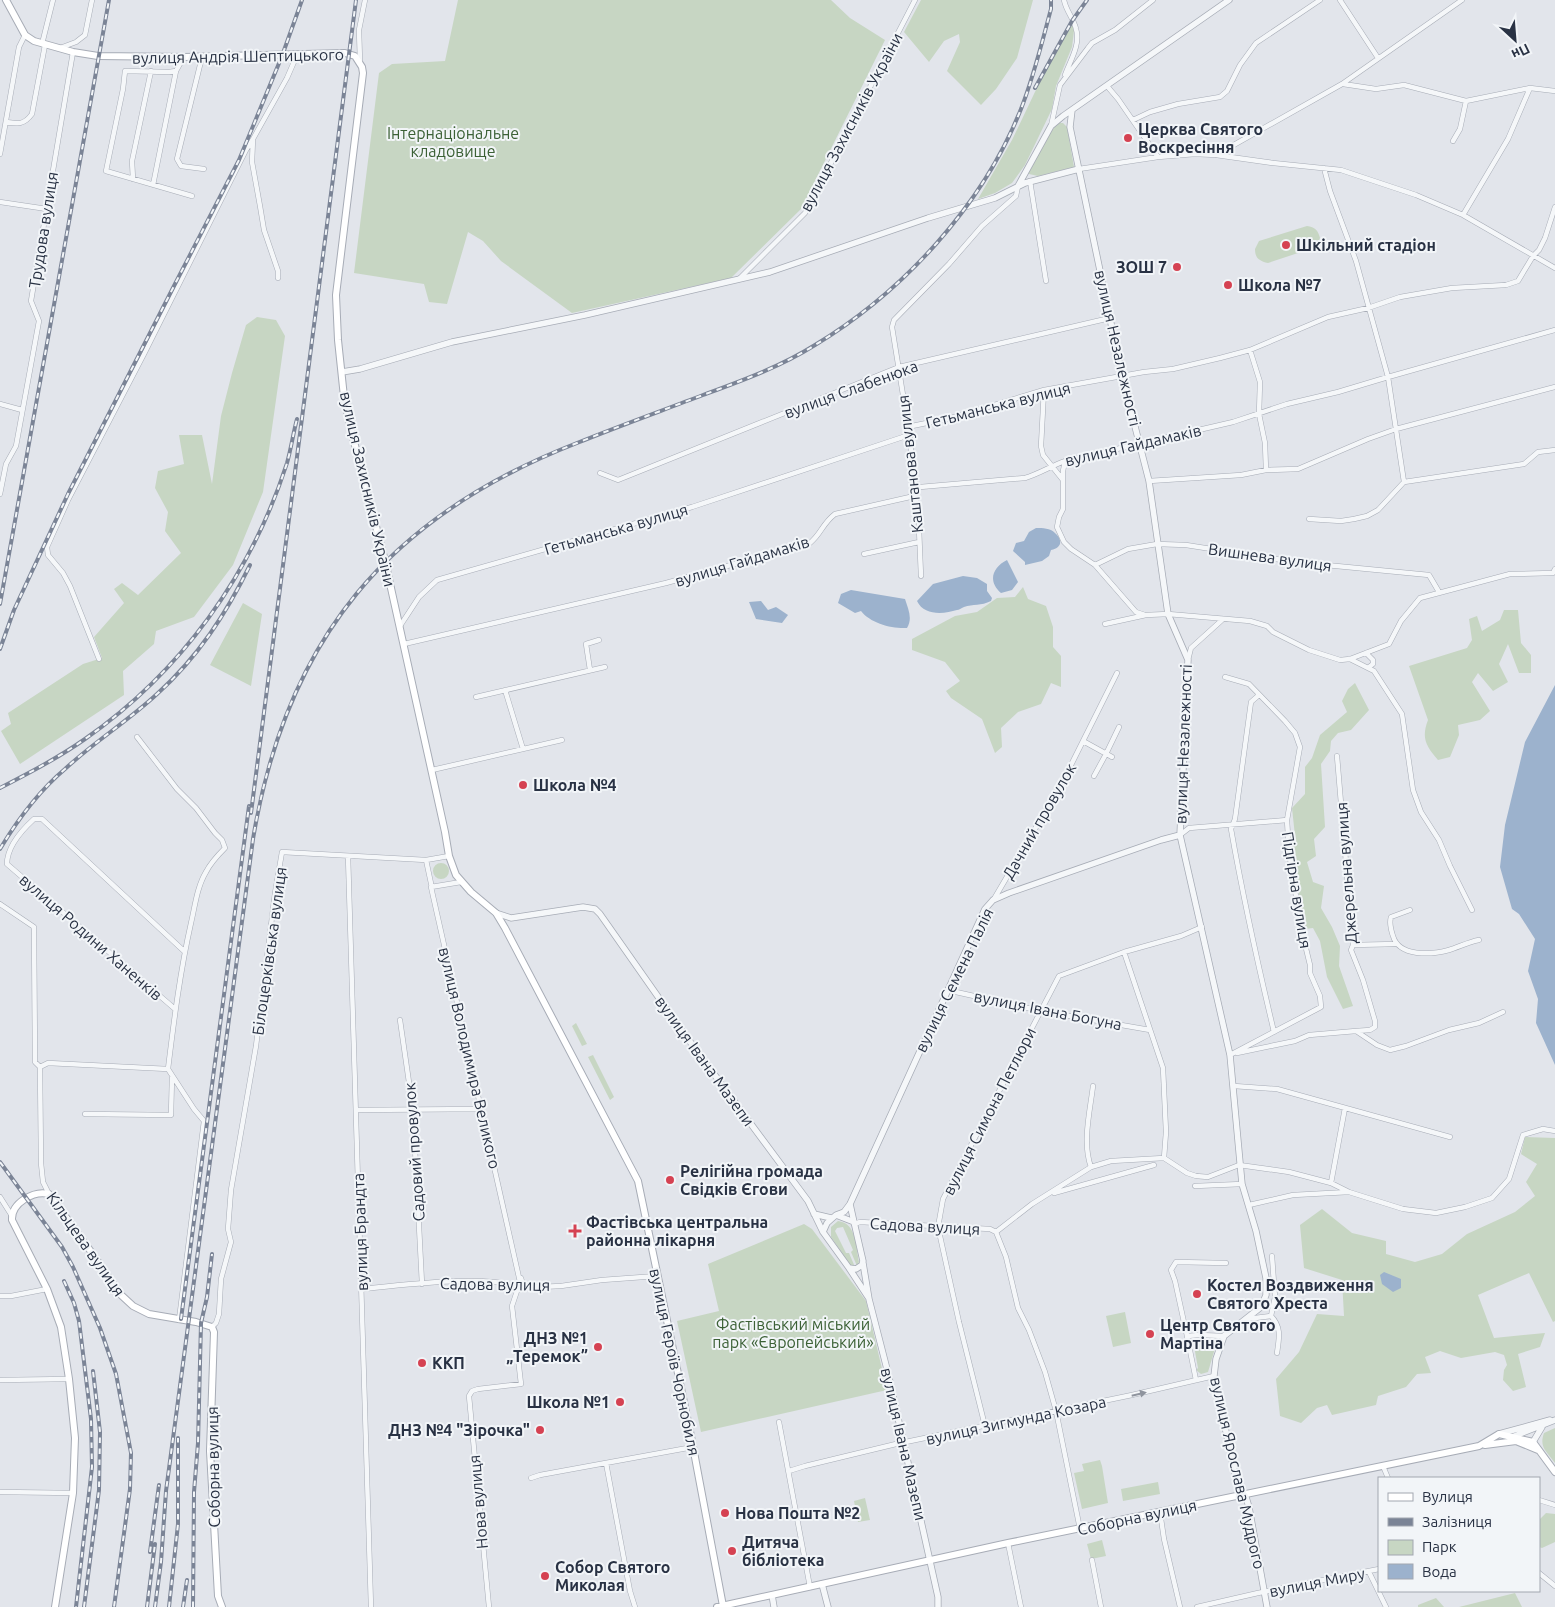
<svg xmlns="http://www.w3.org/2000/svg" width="1555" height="1607" viewBox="0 0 1555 1607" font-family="Ubuntu,sans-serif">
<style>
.green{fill:#c7d6c3}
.water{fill:#9cb2cd}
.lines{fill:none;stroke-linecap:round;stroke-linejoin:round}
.minor-casing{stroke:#a7acb6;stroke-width:5.5}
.tertiary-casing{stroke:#a7acb6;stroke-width:7}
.secondary-casing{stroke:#a7acb6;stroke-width:8}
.minor{stroke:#f5f7f9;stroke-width:4.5}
.tertiary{stroke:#f5f7f9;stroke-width:5.5}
.secondary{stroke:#fff;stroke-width:6}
.rail-casing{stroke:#7b8496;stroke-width:4}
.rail{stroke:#f2f5f8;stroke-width:2;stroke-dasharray:5.5;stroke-linecap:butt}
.oneway{fill:#8f949e}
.poi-dot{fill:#d54252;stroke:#f2f5f8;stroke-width:2}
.labels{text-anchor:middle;stroke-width:4;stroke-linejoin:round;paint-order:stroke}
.street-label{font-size:16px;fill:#293244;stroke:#f2f5f8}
.poi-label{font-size:16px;font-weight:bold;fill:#293244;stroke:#f2f5f8;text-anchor:start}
.park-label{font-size:16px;fill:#3c6136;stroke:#f2f5f8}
</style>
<rect width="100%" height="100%" fill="#e2e5eb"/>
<path class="green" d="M458,0H831L850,18L885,40L801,209L731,278L572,313L501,261L483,241L468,232L447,304L429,302L424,284L354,273L379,73L392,64L445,61Z
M921,0H1033L1017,58L996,89L981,105L947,71L960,42L959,34L944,41L929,62L904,32Z
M1072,23L1074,31L1072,47L1056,86L1052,109L1025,165L1012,183L995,193L978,199L1012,140L1044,73Z
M1058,123H1063L1067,127L1074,167L1038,176L1029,174V170L1050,133Z
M1307,226C1315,227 1318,230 1320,238L1316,247L1268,263C1259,261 1255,258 1255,249L1259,241Z
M257,317L276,320L285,336L263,492L233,565L194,617L156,631L154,644L123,671L124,695L20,764L1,731L11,724L8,713L83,664L102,658L94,637L124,603L114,589L122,583L138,595L181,553L165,531L168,512L155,488L158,471L184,464L179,435H202L212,484L221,416L232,373L246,325Z
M1023,587L1028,599L1046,606L1053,627V647L1061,656V687L1051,683L1041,704L1018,712L1001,728L1002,747L995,753L982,719L951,698L946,691L960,681L945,662L912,650V639L955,616L977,612L997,598L1015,597Z
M243,603L262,614L251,686L210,665Z
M1504,610H1518L1521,643L1531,655V673H1519L1508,644L1499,664L1508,682L1493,691L1478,673L1472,682L1490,711L1480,720L1458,725L1459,735L1450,757L1438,760C1426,746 1421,738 1428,720L1409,666L1467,648L1472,640L1469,619L1477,616L1482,631L1500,620Z
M1355,683L1369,710L1351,730L1338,733L1331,741L1330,751L1321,764L1325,827L1314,839L1316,856L1307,862L1313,882L1324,886L1321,908L1332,927L1340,946L1339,966L1353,1006L1343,1009L1327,977L1320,941L1313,928L1305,929L1290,842L1295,836L1292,808L1305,794V767L1312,758L1320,735L1347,712L1342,701L1348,689Z
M433 871a8 8 0 1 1 16 0a8 8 0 1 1-16 0Z
M576,1023L587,1044L582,1046L572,1026Z
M593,1055L614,1097L610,1100L588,1057Z
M1525,1137L1555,1138V1321L1553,1322L1529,1273L1478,1295L1494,1338L1545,1333L1540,1347L1518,1354L1526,1387L1513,1391L1503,1380L1504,1370L1507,1365L1504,1355L1495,1352L1461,1358L1440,1351L1425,1357L1431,1373L1417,1374L1406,1387L1378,1396L1376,1405L1332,1415L1327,1405L1317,1408L1301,1423L1280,1416L1276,1379L1299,1352L1317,1314L1344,1316L1342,1280L1304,1268L1300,1225L1322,1209L1352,1233L1386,1241V1254L1415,1262L1442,1254L1467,1234L1515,1212L1535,1196L1526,1182L1537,1164L1521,1154Z
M838,1221C857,1223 856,1248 859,1262L857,1266L851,1252L853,1250L843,1227L837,1228L835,1231L846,1253H849L855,1267L851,1266L831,1237V1227Z
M804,1224L812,1229L866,1301L887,1390L701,1432L677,1321L719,1311L708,1264Z
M1125,1312L1131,1343L1113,1347L1106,1316Z
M1205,1339L1211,1340L1216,1345L1208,1372L1201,1374L1196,1370L1198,1368L1194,1346L1191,1344V1342L1195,1340Z
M1555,1428V1463C1546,1451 1539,1447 1544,1433Z
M1100,1460L1102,1466L1108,1503L1082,1509L1074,1473L1084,1471L1082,1464Z
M1158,1482L1160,1494L1123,1501L1121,1489Z
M865,1498L870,1520L858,1522L854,1501Z
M1546,1513L1555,1514V1542L1542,1548L1539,1547V1520Z
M1102,1540L1106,1556L1091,1559L1087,1544Z
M1515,1593L1522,1607H1459Z
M1436,1598L1444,1607H1418V1605Z"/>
<path class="water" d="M1036,528C1043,528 1050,528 1055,533C1063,540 1062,548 1051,550L1049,556L1042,561L1025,565V562L1013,551L1016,543L1024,541L1029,532Z
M1007,560L1018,582L1012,590L1001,593C987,581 993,567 1007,560Z
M963,576L977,578L987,584V591L992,598L991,601C981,606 973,604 964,607C961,608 959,610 957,610C944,614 924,616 917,601L933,584Z
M851,590L905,599C908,609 913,618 907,628C892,629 870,623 861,611L855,613L838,603L841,594Z
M761,601L768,610L776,607L788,615L782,623L756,619L749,602Z
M1555,685V1065L1536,1023L1538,999L1528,971L1535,939L1519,914L1512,909L1500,867L1505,825L1525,742Z
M1384,1272L1401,1279V1288L1393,1292L1382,1284L1380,1275Z"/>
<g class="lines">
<g class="minor-casing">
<path id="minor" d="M1064,0C1066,11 1074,19 1076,29C1081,44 1070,61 1065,75
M1340,0L1378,58
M42,44L53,0
M60,48L76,42L85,35L92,0
M202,57L177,159L181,166L204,169
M360,61L359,30L365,0
M176,71L169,72L125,71L123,89L106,171L192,196
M1343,84L1376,89L1404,85L1466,101L1530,88L1555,91
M1107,86L1118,99L1158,157
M1133,120L1150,112L1178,104L1220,97L1227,91L1240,65L1256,43L1320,0
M6,122C18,124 24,125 32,114L45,45
M1051,126L1060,85L1088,48L1092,43L1115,30L1153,0
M1453,141L1460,129L1466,101
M0,154L19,47L25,35
M1216,155L1342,84L1462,0
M1324,168L1330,191L1356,261L1388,377L1404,482
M1079,169L1158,157L1195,154L1216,155L1273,163L1341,170L1416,195L1463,215L1555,268
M133,179L132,161L151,71
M1030,181L1046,281
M153,185L176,71L184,57
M0,202L47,209
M1463,215L1508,139L1530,88
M278,278V271L264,230L260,206L252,162L253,139L287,78L297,55
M740,278L805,213L915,0
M1250,350L1260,382L1259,414L1265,443L1266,470
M1044,390L1041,446L1043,455L1063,480
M0,404L22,410
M1065,461L1063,471V509L1059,517L1057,527L1064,542L1071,549L1095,565L1136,612L1145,615
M600,473L618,480L899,367L1110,318
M1149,481L1241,475L1266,470L1298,469L1368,439L1396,429L1555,387
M0,494L6,464L16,446L39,321L31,301L73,52
M1309,519L1341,521L1354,519L1367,516L1378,510L1404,482L1524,464L1538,452L1555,450
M864,554L919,542
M1095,565L1128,549L1157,544L1186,545L1295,562L1429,575L1439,592
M921,576L918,505L915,498V484L909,432L892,327L894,320L949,264L982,226L1016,196L1018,186
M1105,624L1146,615L1168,614L1250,621L1267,626L1273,632L1309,650L1340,660L1350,659L1389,644L1401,621L1420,598L1510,574L1553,573L1555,569
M400,626L419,597L437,580L692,507L906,436L912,426L951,418L1044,390L1144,372L1173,369L1220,358L1250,350L1328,317L1368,308L1400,297L1452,288L1506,285L1518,281L1533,256L1539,250L1545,238L1555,207
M404,644L666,583L810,543C822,533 822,524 835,514L910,497L920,487L1025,478C1039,474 1051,466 1065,461L1233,422L1287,404L1338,392L1388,377L1555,330
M1366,653L1373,660V664L1369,667
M99,659L70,586L63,573L48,555L47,547L68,500L144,354L246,150L253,139
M1350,659L1374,671L1402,714L1413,790L1421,812L1439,840L1450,866L1472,910
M1188,660L1191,648L1222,620
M590,670L586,644L599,640
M1225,677L1249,684L1285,721L1295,733L1300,747L1287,820L1289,852L1301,928L1310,965V973L1320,996L1321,1007L1230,1055
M505,690L523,749
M1259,695L1251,702L1235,819L1231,829C1243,897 1258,965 1274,1032
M476,697L605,667
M137,737L177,789L196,808L215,833L222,840L225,848C218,855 211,862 206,872C197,887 195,906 191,923C180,972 174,1020 168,1069
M1083,741L1112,757
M1337,756L1353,945L1351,950L1363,980L1375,1021V1027L1370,1030L1356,1031
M432,770L562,740
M1094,776L1106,754L1119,727
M1180,835L1189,828L1287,820
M348,856L371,1607
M426,860L432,888
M461,882L431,887L520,1282L512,1306L521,1384L478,1389L472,1391L469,1396L489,1607
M994,899L1063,781L1117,673
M0,904L34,927L35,1062L40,1067L41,1163L43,1182L49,1194
M1410,910L1391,917C1389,923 1391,930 1393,936C1399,957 1431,955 1449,950C1459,947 1468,942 1479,940
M1353,945L1396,944
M1124,952L1163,1068L1166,1132L1164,1158
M947,990L1041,1011L1150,1030
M175,1009L7,864C7,847 22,830 34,819H42L185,952
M400,1020L413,1110L422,1284
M1237,1053L1295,1041L1309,1035L1356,1031L1377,1045L1390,1050L1406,1046L1449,1030L1479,1023L1503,1012
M40,1067L48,1063L168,1069L194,1109L204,1121L179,1320
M1234,1086L1277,1089L1450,1137
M356,1110L482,1109
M85,1114L171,1115L172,1077
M1091,1167C1082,1143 1090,1111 1093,1086
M1331,1183L1345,1108
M1195,1186L1242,1184
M1054,1193L1154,1165
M0,1197L12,1216
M1249,1205L1293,1195L1349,1192L1403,1209L1436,1213L1465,1207L1492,1198L1509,1179L1523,1135L1543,1129L1555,1131
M854,1224L860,1222L990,1229L996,1232
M996,1232L1032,1204L1091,1167L1111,1161L1164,1158L1187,1173L1196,1176L1208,1177L1239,1165L1289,1172L1331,1183L1349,1192
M996,1232L1006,1257L1018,1308L1029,1330L1045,1372L1056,1411L1080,1529
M1272,1256L1275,1297L1271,1316C1282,1327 1279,1339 1277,1353
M521,1278L524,1288
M363,1289C393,1286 496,1273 518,1288L561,1286L602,1280L657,1276
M0,1296H11L47,1289
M1247,1319L1271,1316
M212,1327L216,1323L219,1314L221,1279L231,1242L228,1229L231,1190L256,1046L275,893L282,852L426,860L449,856
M1187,1336L1175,1281L1171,1270L1176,1262L1226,1263
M0,1380L69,1379
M1196,1380L1187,1336L1199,1335L1224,1336
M779,1422L810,1587
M985,1426L959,1322L938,1227L943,1199L1059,976L1124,952L1181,936L1202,927
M606,1463L630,1591L635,1607
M1383,1466L1388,1478
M789,1471L805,1466L896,1444L1132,1395L1214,1376
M531,1478L540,1475L693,1447
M0,1492L73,1493
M1539,1500L1555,1505
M1160,1512L1164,1539L1180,1607
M1008,1543L1021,1607
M1092,1560L1101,1607
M1369,1572L1386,1607
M1539,1573L1555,1586
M1197,1607L1258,1593L1379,1569"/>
</g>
<g class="tertiary-casing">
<path id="tertiary" d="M1072,110L1070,127L1122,376L1149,481L1168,614L1188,660L1180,835L1230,1055L1242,1184L1256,1231L1266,1278V1295L1261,1307L1224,1336L1216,1359L1214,1376L1237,1483L1240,1491L1245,1494L1249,1507L1267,1607
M1018,186L1051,126L1063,116L1229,0
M342,372L360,369L452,342L585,315L770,272L928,218L995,198L1025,183L1079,169
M496,913L511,918L583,907L595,909L600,914L680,1028L808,1201L823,1232L849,1268L856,1269L862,1265L863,1261L854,1222L836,1215L827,1223L823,1232
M850,1204L854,1222
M814,1214L831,1218
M836,1215L844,1212L850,1204L985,909L993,900L1009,893L1161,840L1180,835
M863,1263L869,1299L888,1373L938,1597V1607
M849,1268L868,1297
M1499,1434L1550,1420
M1512,1437L1555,1420
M1533,1442L1542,1427
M822,1584L828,1607
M772,1595L774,1607"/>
</g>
<g class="secondary-casing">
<path id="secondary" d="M6,0L25,35L34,41L73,52L98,56L184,57L345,53L355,56L362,67L363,73L336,295L338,340L344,397L351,430L385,561L445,832L449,856L456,875L471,892L496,913L505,928L638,1181L691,1436L723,1606
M1485,1445L1516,1441L1538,1450
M55,1607L73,1493L75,1438L69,1379L61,1327L47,1289L12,1220C11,1203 34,1190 49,1194L92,1253L120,1294L133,1306L149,1314L196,1322L212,1327L214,1332L210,1451L218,1596L222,1607
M717,1607L1008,1543L1479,1446L1499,1434L1533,1442L1555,1472"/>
</g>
<use href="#minor" class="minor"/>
<use href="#tertiary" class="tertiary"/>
<use href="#secondary" class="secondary"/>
<g class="rail-casing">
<path id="rail" d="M1035,88L1072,21L1087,0
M0,604L109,0
M0,649L14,610L68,494L175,284L239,160L282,56L302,0
M0,788C29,773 58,758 85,739C181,672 251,575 287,463C291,449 293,434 297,419
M251,813L356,0
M0,849C18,819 39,791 65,769C94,742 128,721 157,694C198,657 226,614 250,565
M0,1162L62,1247L73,1267L100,1328L116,1374L131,1453L130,1489L114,1607
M64,1281L74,1303L79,1321L91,1419L92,1467L76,1607
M181,1319L249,806
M150,1552L159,1485
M84,1607L99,1490L100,1432L93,1371
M147,1607L155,1544
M155,1607L161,1562L166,1491L253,839C286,639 389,516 577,443C619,426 661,411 703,395C741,381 780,367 815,345C903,292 983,205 1021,109C1034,76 1042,42 1051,9V0
M169,1607L178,1524V1438
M183,1607L187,1580
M193,1607L194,1492L198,1443L201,1323L207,1297L212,1254"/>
</g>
<use href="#rail" class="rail"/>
</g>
<defs><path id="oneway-solid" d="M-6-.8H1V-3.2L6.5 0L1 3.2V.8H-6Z" transform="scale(1.25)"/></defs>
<use class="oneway" href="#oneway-solid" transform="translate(1139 1394) rotate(-13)"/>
<g class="poi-dot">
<circle cx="1128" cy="138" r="5"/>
<circle cx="1286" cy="245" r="5"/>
<circle cx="1177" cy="267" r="5"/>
<circle cx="1228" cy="285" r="5"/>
<circle cx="523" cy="785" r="5"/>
<circle cx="670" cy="1180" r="5"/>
<path d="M572.5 1223.5h5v5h5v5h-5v5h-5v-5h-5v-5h5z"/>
<circle cx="1197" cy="1294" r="5"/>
<circle cx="1150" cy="1334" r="5"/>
<circle cx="598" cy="1347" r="5"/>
<circle cx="422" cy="1363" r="5"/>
<circle cx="620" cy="1402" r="5"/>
<circle cx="540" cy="1430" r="5"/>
<circle cx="725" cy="1513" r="5"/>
<circle cx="732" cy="1551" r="5"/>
<circle cx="545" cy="1576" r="5"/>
</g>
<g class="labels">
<g class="street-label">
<text transform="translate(238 56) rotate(-1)" y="6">вулиця Андрія Шептицького</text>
<text transform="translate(851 122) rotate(-62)" y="6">вулиця Захисників України</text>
<text transform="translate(43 230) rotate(-81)" y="6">Трудова вулиця</text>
<text transform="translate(1118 348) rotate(77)" y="6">вулиця Незалежності</text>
<text transform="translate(851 389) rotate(-20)" y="6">вулиця Слабенюка</text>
<text transform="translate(998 405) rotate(-14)" y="6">Гетьманська вулиця</text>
<text transform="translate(1133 445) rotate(-13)" y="6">вулиця Гайдамаків</text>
<text transform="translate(910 464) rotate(-96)" y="6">Каштанова вулиця</text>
<text transform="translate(368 489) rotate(77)" y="6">вулиця Захисників України</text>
<text transform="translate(616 529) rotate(-16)" y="6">Гетьманська вулиця</text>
<text transform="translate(1270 557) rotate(8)" y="6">Вишнева вулиця</text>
<text transform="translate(742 561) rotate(-17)" y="6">вулиця Гайдамаків</text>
<text transform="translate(1183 744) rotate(-88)" y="6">вулиця Незалежності</text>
<text transform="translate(1039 821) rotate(-60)" y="6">Дачний провулок</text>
<text transform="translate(1346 873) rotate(-94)" y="6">Джерельна вулиця</text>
<text transform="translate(1297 890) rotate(81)" y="6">Підгірна вулиця</text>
<text transform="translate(91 937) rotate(41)" y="6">вулиця Родини Ханенків</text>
<text transform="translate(269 951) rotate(-82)" y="6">Білоцерківська вулиця</text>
<text transform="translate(954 980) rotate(-64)" y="6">вулиця Семена Палія</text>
<text transform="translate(1048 1010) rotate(11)" y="6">вулиця Івана Богуна</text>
<text transform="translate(470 1058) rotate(77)" y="6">вулиця Володимира Великого</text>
<text transform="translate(705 1061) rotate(54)" y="6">вулиця Івана Мазепи</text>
<text transform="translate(989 1111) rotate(-63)" y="6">вулиця Симона Петлюри</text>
<text transform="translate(414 1152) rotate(-94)" y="6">Садовий провулок</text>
<text transform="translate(925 1226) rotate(3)" y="6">Садова вулиця</text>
<text transform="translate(360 1232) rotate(-92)" y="6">вулиця Брандта</text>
<text transform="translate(86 1244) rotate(55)" y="6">Кільцева вулиця</text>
<text transform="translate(495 1284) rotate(1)" y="6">Садова вулиця</text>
<text transform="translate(675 1362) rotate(78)" y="6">вулиця Героїв Чорнобиля</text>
<text transform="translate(1016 1420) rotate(-12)" y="6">вулиця Зигмунда Козара</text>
<text transform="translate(904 1444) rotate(77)" y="6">вулиця Івана Мазепи</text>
<text transform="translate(213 1467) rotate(-91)" y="6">Соборна вулиця</text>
<text transform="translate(1238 1473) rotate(77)" y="6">вулиця Ярослава Мудрого</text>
<text transform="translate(478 1502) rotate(-95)" y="6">Нова вулиця</text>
<text transform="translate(1137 1517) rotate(-12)" y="6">Соборна вулиця</text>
<text transform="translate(1317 1582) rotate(-11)" y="6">вулиця Миру</text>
</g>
<g class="poi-label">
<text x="1138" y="135">Церква Святого<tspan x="1138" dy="18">Воскресіння</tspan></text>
<text x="1296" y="251">Шкільний стадіон</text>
<text x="1167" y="273" text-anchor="end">ЗОШ 7</text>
<text x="1238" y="291">Школа №7</text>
<text x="533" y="791">Школа №4</text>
<text x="680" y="1177">Релігійна громада<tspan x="680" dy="18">Свідків Єгови</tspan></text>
<text x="586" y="1228">Фастівська центральна<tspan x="586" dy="18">районна лікарня</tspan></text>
<text x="1207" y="1291">Костел Воздвиження<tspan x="1207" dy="18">Святого Хреста</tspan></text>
<text x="1160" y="1331">Центр Святого<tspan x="1160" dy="18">Мартіна</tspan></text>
<text x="588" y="1344" text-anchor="end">ДНЗ №1<tspan x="588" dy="18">„Теремок”</tspan></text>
<text x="432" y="1369">ККП</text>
<text x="610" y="1408" text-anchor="end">Школа №1</text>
<text x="530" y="1436" text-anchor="end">ДНЗ №4 "Зірочка"</text>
<text x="735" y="1519">Нова Пошта №2</text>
<text x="742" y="1548">Дитяча<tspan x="742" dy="18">бібліотека</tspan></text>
<text x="555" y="1573">Собор Святого<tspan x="555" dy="18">Миколая</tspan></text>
</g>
<g class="park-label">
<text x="453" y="139">Інтернаціональне<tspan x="453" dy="18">кладовище</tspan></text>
<text x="793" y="1330">Фастівський міський<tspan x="793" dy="18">парк «Європейський»</tspan></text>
</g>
</g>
<rect x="1378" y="1477" width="162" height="115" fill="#f2f5f8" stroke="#a2a7b0"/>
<rect x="1388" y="1493" width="25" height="8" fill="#ffffff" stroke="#a2a7b0"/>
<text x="1422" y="1502" font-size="15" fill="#293244">Вулиця</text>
<rect x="1388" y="1518" width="25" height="8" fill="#7b8496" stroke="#a2a7b0"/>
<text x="1422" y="1527" font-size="15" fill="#293244">Залізниця</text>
<rect x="1388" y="1540" width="25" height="15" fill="#c7d6c3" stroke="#a2a7b0"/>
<text x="1422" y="1552" font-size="15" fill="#293244">Парк</text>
<rect x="1388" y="1564" width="25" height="15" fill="#9cb2cd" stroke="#a2a7b0"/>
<text x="1422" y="1577" font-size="15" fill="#293244">Вода</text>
<g transform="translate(1515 40) rotate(154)" stroke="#f2f5f8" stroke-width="4" paint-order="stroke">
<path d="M0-4L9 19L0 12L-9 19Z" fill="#293244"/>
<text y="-8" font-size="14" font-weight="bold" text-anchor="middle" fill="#293244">Пн</text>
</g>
</svg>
